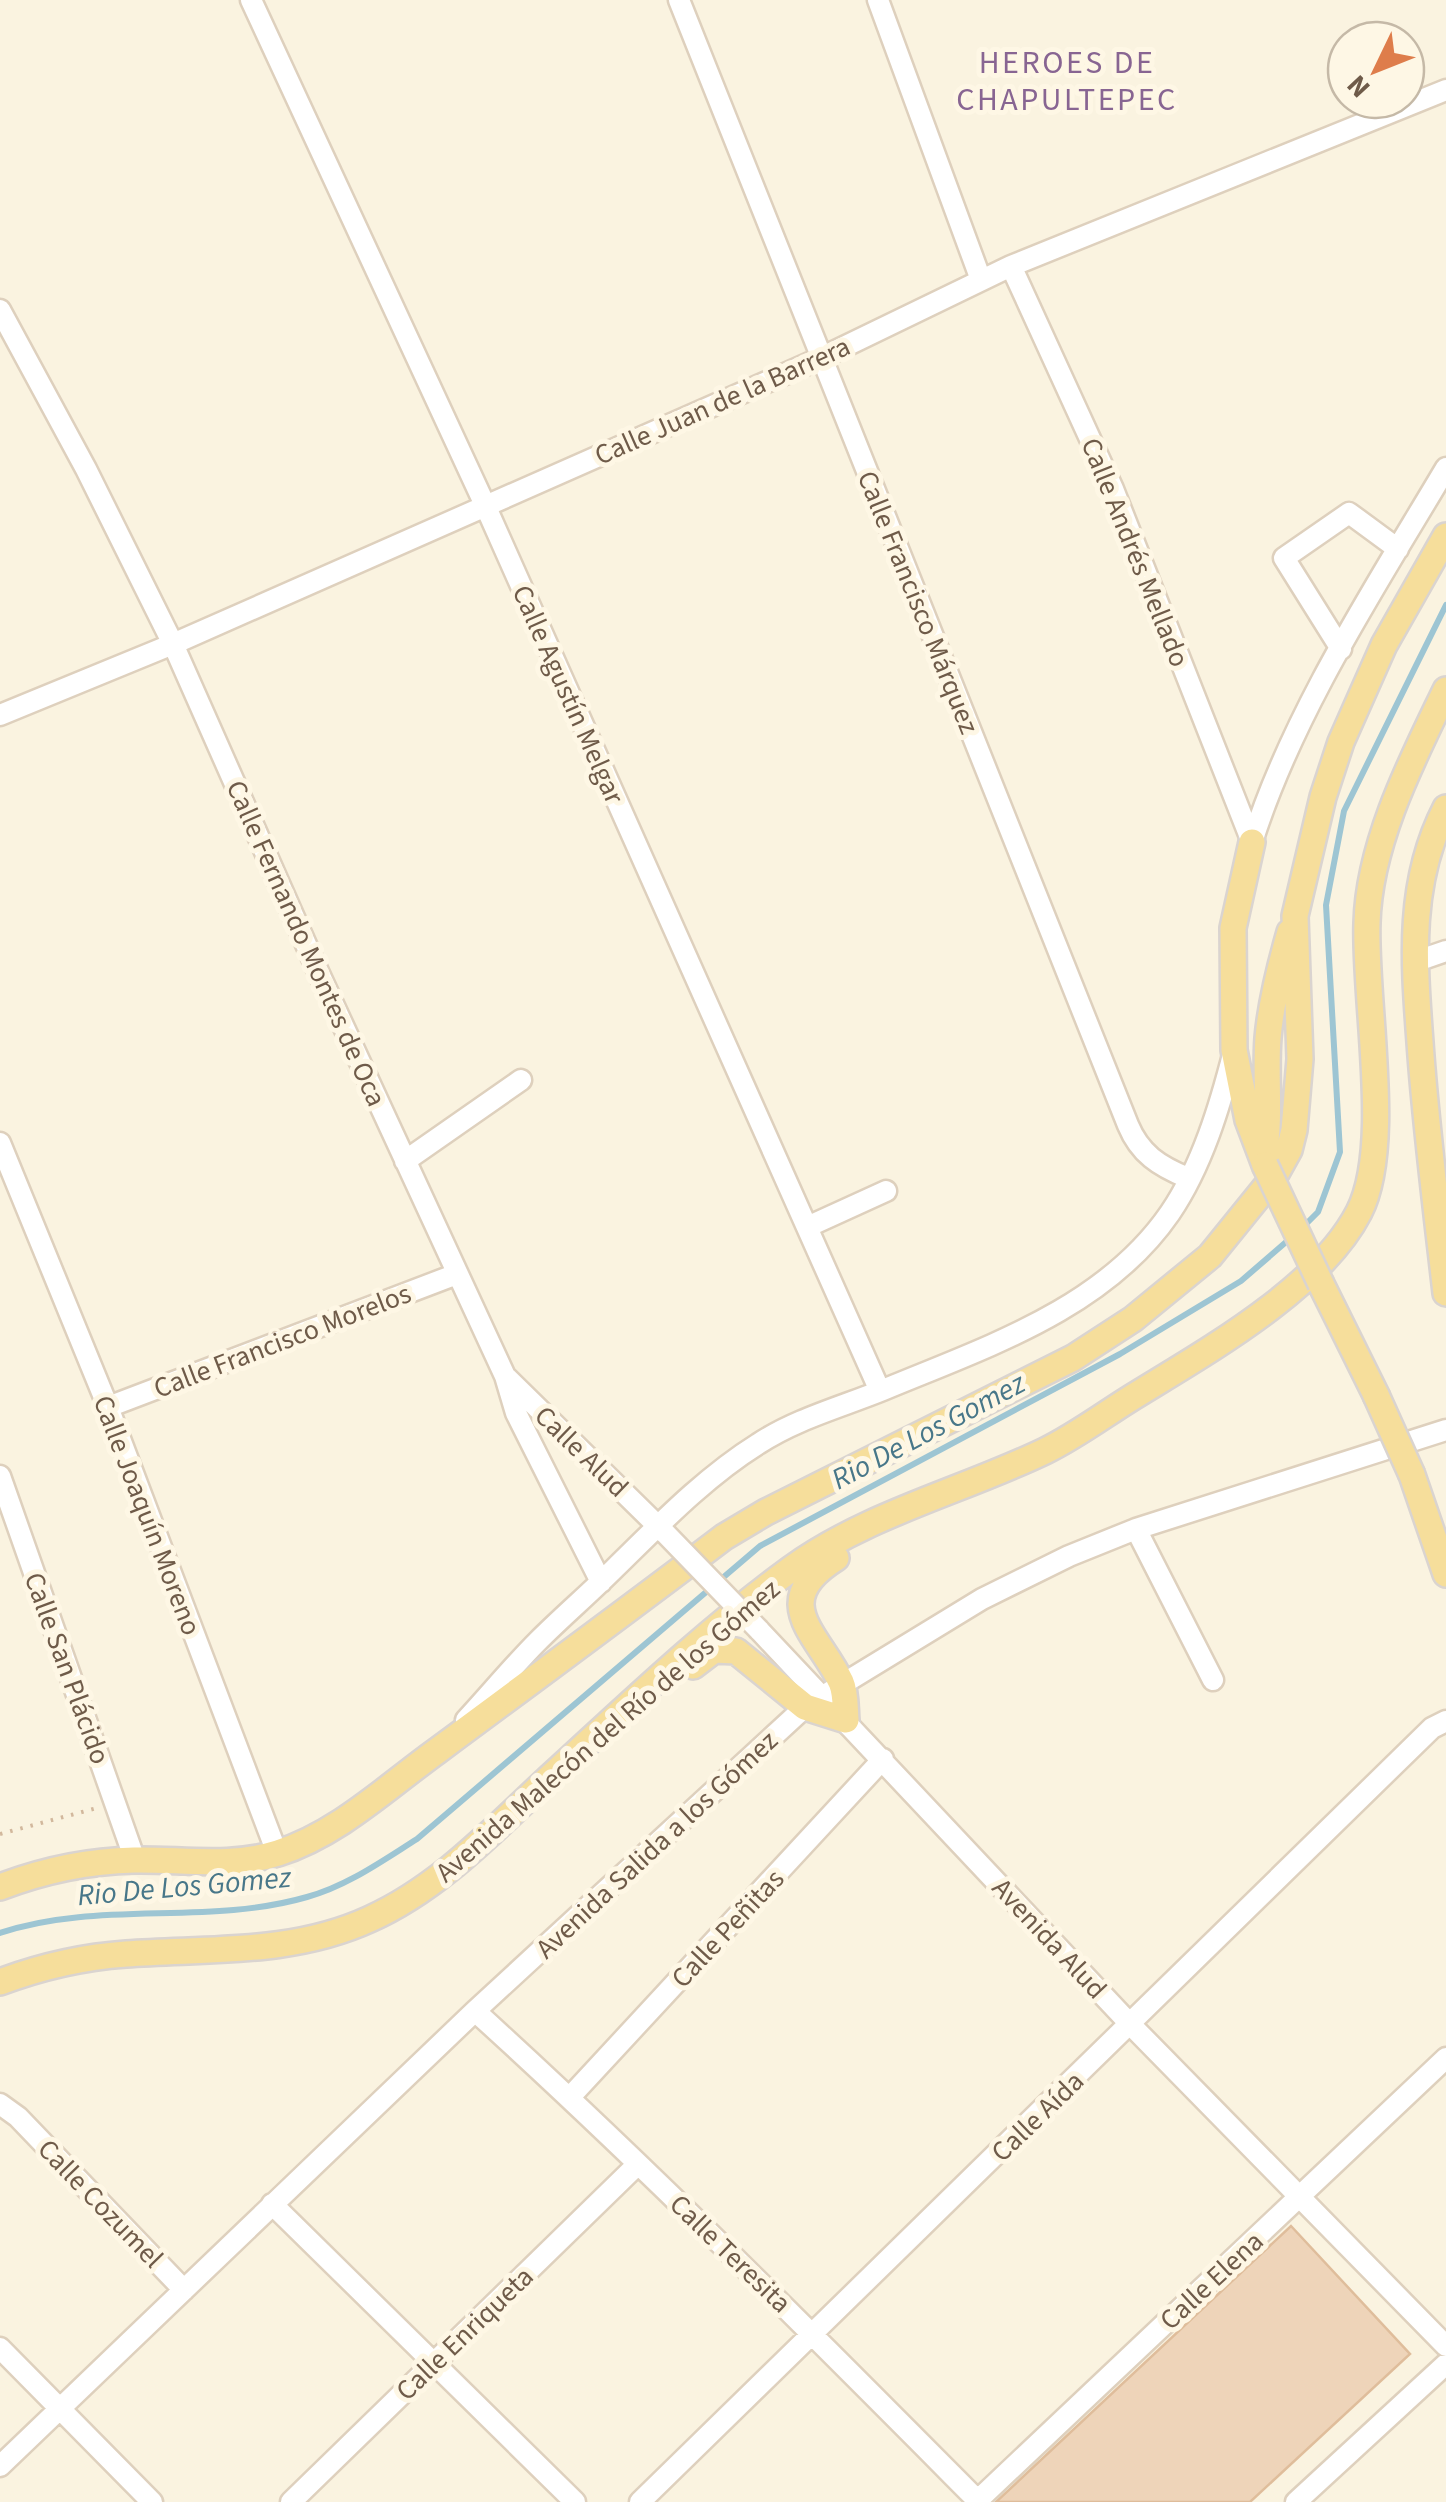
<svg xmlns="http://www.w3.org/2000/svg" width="1446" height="2502" viewBox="0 0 1446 2502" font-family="'Source Sans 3',sans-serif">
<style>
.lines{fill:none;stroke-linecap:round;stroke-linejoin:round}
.stream{stroke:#9dc5d3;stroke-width:6}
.building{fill:#eed4b9;stroke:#dfbd9b;stroke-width:2.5}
.minor-casing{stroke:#ded0bd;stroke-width:25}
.major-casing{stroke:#dad4d0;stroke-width:30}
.path{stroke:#d2b89d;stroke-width:4;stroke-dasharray:2.5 8;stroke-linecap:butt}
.minor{stroke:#fff;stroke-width:20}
.major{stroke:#f6de9b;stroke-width:25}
.minor-bridge-casing{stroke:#ded0bd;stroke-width:25;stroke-linecap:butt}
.major-bridge-casing{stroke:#dad4d0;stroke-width:30;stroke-linecap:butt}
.minor-bridge{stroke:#fff;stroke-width:20}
.major-bridge{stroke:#f6de9b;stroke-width:25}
.labels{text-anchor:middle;stroke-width:10;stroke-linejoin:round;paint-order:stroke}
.street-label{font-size:28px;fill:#6f5b49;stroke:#fef7e5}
.water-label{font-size:30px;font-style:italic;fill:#487789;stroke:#fef7e5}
.quarter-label{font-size:32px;letter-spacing:2.5px;fill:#886592;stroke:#fef7e5}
</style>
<rect width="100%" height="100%" fill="#faf3e0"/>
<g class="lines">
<path class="stream" d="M1302,1228L1318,1212L1340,1152L1326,905L1344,811L1446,605
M0,1933C99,1900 207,1926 307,1897C347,1886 382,1861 417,1839L760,1546L1120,1354L1241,1281L1293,1236"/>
</g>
<path class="building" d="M1291,2226L1410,2354L1250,2502H996Z"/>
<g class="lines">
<g class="minor-casing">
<path id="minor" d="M251,0L485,505L880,1391
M679,0L1128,1125C1140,1154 1159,1166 1188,1178
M878,0L981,280
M1011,266L1113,489L1252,842
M0,310L86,469L173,644L316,967L505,1376L516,1413L601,1582
M1341,649L1284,558L1349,513L1398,549
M0,715L173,644L821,358L1011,266L1446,90
M1252,842C1293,712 1376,586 1446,468
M1414,962L1446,951
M0,1143L108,1407L277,1853
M405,1161L521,1080
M807,1227L886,1191
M507,1378L665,1533
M108,1407L457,1274
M0,1476L135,1860
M1136,1529L1213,1680
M759,1630L1131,2025L1446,2346
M466,1720C490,1694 513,1666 538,1641C563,1616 590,1593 615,1568C659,1525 705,1477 758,1444C796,1419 841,1407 883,1390C986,1347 1104,1309 1170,1213C1202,1166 1220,1106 1234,1051
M475,2011C649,2169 814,2336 979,2502
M570,2097L883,1759
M0,2104L18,2117L184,2290
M272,2204L575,2502
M0,2348L152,2502
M0,2466L475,2011L805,1707L982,1599L1069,1556L1136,1529L1446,1430
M291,2502L638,2164
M640,2502L1432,1728L1446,1721
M976,2502L1446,2058
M1296,2502L1446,2364"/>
</g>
<g class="major-casing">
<path id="major" d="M1446,808C1405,887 1415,971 1421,1056C1427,1135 1437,1214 1446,1293
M1252,842L1233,928L1234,1050L1248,1120L1265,1165
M1264,1154C1271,1116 1265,1077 1268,1038C1271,1002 1280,967 1290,932
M1321,1284L1376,1395
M1412,1475L1446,1574
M693,1666L714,1650L736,1651L805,1707L846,1720C845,1709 846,1693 841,1682C819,1635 766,1602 836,1558
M0,1887C42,1871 88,1861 134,1860C181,1859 231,1868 278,1853C338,1834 387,1787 437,1751C533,1680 629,1609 724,1537L766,1512L1073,1358L1133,1319L1210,1256L1274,1177L1289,1150L1294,1130L1300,1059L1295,916L1323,797L1341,742L1384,645L1446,536
M0,1982C40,1967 83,1957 126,1954C208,1948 292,1955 370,1919C439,1888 492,1831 547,1780C626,1708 705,1632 791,1569C867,1514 962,1491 1045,1451C1074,1437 1101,1417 1128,1400C1202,1354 1319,1290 1359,1212C1393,1146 1364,1001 1367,923C1369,843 1412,760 1446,690"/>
</g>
<path class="path" d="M0,1834L97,1808"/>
<use href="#minor" class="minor"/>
<use href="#major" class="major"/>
<g class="minor-bridge-casing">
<path id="minor-bridge" d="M666,1534L759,1630"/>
</g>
<g class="major-bridge-casing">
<path id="major-bridge" d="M1265,1165L1321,1284
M1376,1395L1412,1475"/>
</g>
<use href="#minor-bridge" class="minor-bridge"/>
<use href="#major-bridge" class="major-bridge"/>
</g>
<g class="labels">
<g class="street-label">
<text transform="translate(722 400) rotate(-24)" y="10">Calle Juan de la Barrera</text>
<text transform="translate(1136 552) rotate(68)" y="10">Calle Andrés Mellado</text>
<text transform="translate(919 602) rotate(68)" y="10">Calle Francisco Márquez</text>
<text transform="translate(569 694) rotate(66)" y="10">Calle Agustín Melgar</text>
<text transform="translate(307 943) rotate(66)" y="10">Calle Fernando Montes de Oca</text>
<text transform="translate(282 1340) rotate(-21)" y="10">Calle Francisco Morelos</text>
<text transform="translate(582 1451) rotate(44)" y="10">Calle Alud</text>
<text transform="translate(148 1515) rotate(69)" y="10">Calle Joaquín Moreno</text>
<text transform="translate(68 1668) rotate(70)" y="10">Calle San Plácido</text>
<text transform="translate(607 1730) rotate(-41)" y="10">Avenida Malecón del Río de los Gómez</text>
<text transform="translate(656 1844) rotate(-43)" y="10">Avenida Salida a los Gómez</text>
<text transform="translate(727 1928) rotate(-47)" y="10">Calle Peñitas</text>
<text transform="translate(1050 1938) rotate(47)" y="10">Avenida Alud</text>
<text transform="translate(1037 2116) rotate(-44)" y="10">Calle Aída</text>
<text transform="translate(101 2203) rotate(46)" y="10">Calle Cozumel</text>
<text transform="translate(731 2253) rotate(44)" y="10">Calle Teresita</text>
<text transform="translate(1211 2280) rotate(-43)" y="10">Calle Elena</text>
<text transform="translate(464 2333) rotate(-44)" y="10">Calle Enriqueta</text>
</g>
<g class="water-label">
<text transform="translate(928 1431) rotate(-28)" y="10">Rio De Los Gomez</text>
<text transform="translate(184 1886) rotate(-5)" y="10">Rio De Los Gomez</text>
</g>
<g class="quarter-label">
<text x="1067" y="73">HEROES DE<tspan x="1067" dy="37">CHAPULTEPEC</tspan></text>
</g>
</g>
<g transform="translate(1376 70) rotate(227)"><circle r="48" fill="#fef7e5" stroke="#c5b9a7" stroke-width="2.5"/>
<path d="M0-8L18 38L0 25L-18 38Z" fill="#de7d4b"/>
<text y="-15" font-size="28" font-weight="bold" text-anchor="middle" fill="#6f5b49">N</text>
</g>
</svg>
